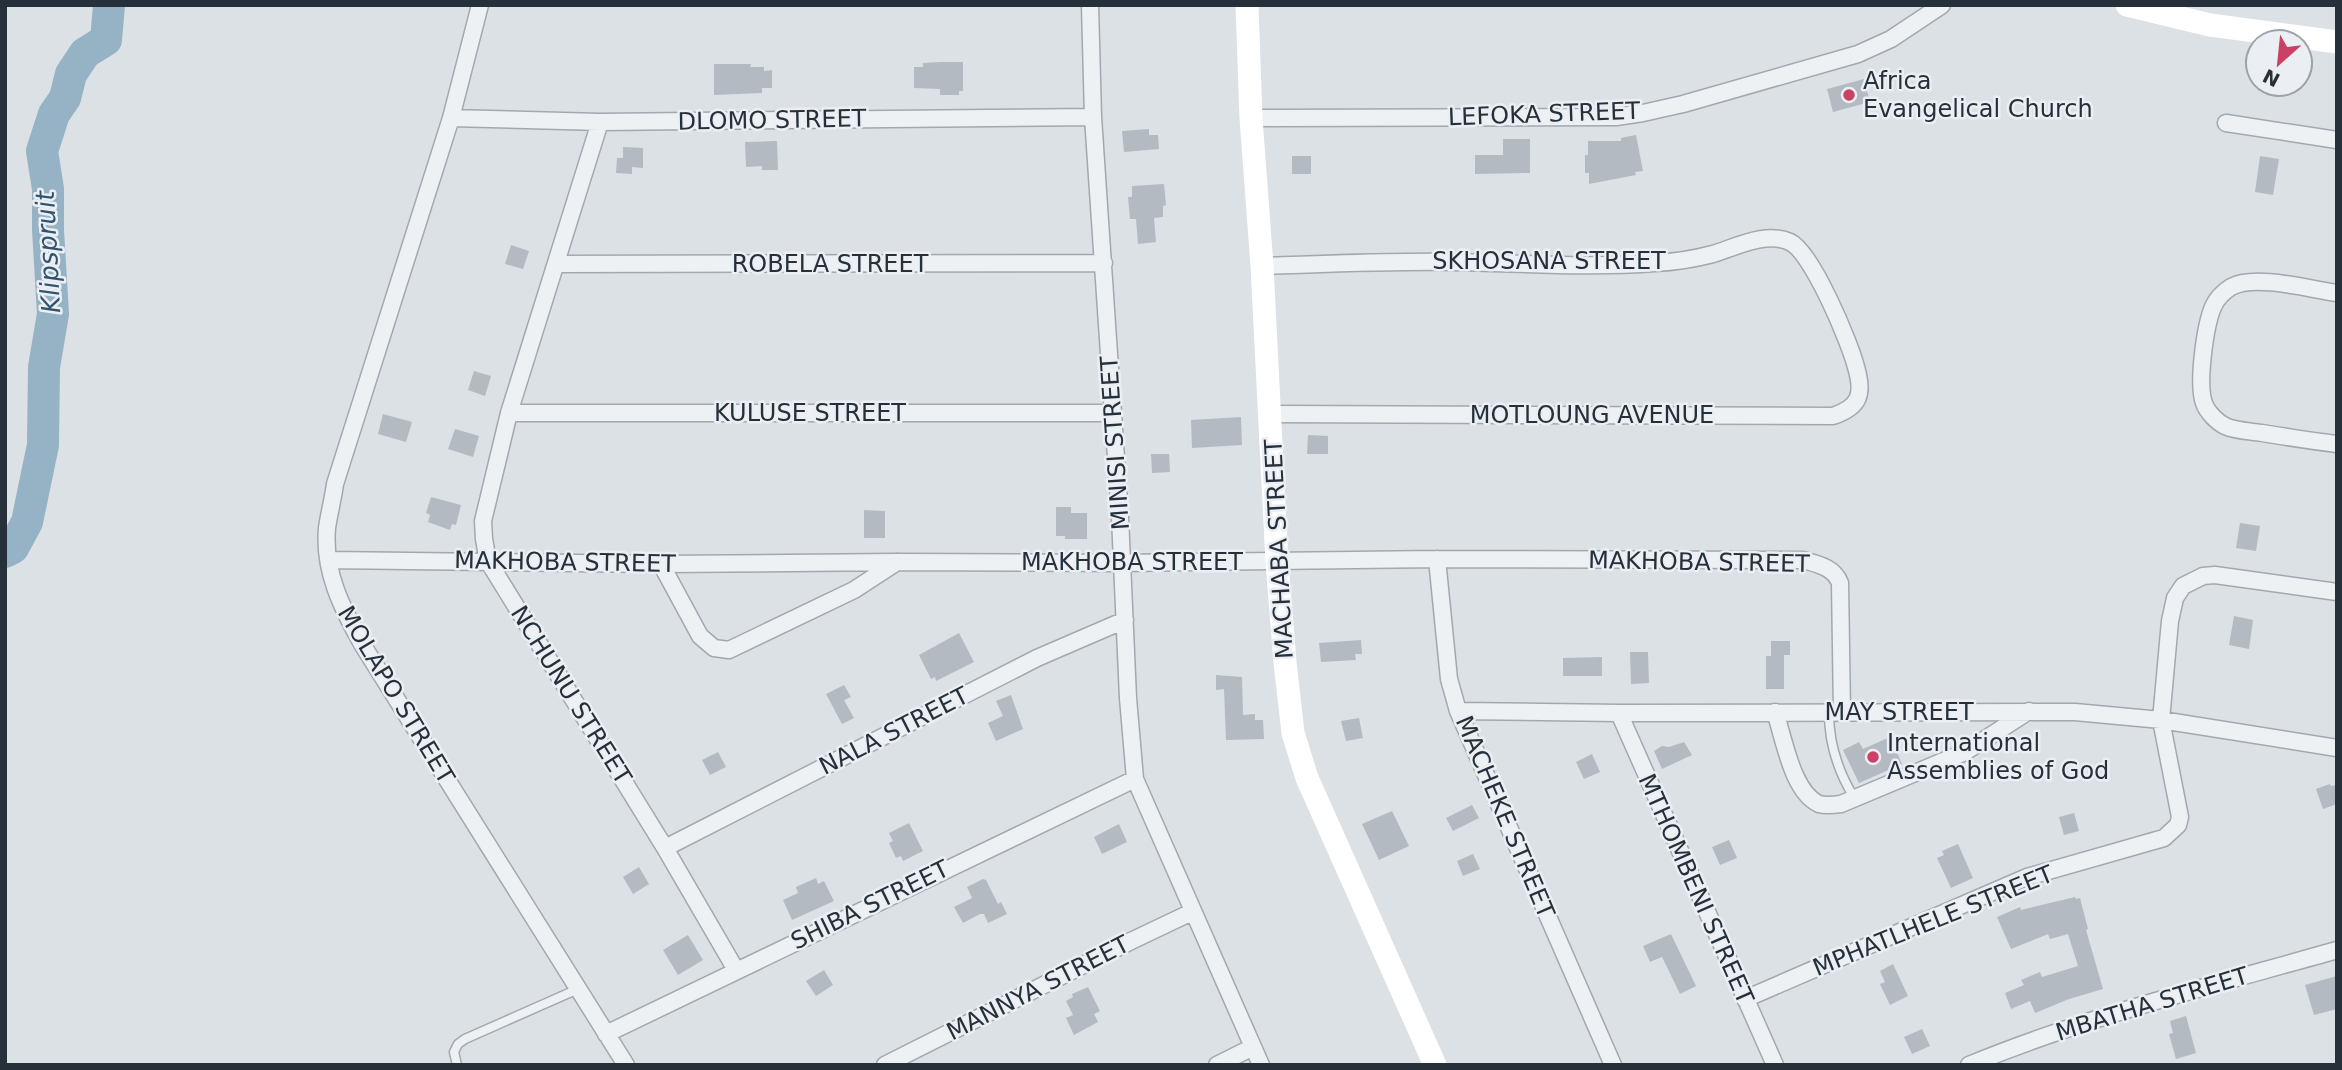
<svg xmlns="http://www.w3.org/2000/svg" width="2342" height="1070" viewBox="0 0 2342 1070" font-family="'DejaVu Sans',sans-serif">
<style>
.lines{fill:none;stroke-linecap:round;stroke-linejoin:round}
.river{stroke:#96b3c6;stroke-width:32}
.building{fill:#b3bac2}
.lane-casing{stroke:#a2a8af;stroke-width:11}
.street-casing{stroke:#a2a8af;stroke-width:19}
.lane{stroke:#eef1f4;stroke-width:8}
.street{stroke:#eef1f4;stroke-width:16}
.secondary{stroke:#fff;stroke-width:23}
.poi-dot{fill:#cb4065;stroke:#ebeff4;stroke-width:2.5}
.labels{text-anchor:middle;stroke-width:5;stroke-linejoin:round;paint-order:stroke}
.poi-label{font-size:24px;fill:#26303b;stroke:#ebeff4;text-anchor:start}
.street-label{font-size:24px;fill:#26303b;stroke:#ebeff4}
.water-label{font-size:26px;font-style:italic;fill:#31536e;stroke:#ebeff4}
</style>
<rect width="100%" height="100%" fill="#dce1e6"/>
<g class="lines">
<path class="river" d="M5,552L13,548L27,522L43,445L44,367L53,314L48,230V189L42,151L54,114L65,98L71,74L85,53L106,40L109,5"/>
</g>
<path class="building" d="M940,62H963V91H959V95H940V89L914,88V67H923V63Z
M714,64H751L750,67H764V71L772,70V88H762V93L714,95Z
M1864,79L1870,102L1833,112L1827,89Z
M1149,129V135H1158L1159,149L1124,152L1122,131Z
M1636,135L1643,171L1635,172L1636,175L1589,184V173H1585V155H1588V141H1621V138Z
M1503,139H1530V173L1475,174V155H1503Z
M777,141L778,170H762V166L746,167L745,142Z
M623,147L643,148V168L632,167V174L616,173L617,158H623Z
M1292,156H1311V174H1292Z
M2260,156L2279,159L2273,195L2255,192Z
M1164,184L1166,205L1163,206V217L1154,218L1156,242L1138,244L1136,219H1130L1128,197H1132V186Z
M511,245L529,251L523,269L505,264Z
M474,371L491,376L485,396L468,390Z
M383,414L412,422L406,442L378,434Z
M1241,417L1242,445L1192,448L1191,420Z
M455,429L479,436L473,457L448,449Z
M1308,435L1328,436V454H1307Z
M1151,454H1169L1170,472L1152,473Z
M431,497L461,505L456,525L452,524L450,530L428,522L430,515L426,513Z
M1056,507H1071V513H1087V539H1065V536H1056Z
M864,510L885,511V538H864Z
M2240,523L2260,526L2256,551L2236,548Z
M2234,616L2253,620L2249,649L2229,645Z
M959,633L974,662L936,681L935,677L931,679L919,655Z
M1361,640L1362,654H1355L1356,660L1321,662L1319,643Z
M1771,641H1790V655H1784V689H1766V656H1771Z
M1630,652H1648L1649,683L1631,684Z
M1602,657V676H1563V658Z
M1216,675L1242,677L1243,715L1255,714V720H1263L1264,739L1226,740L1224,689L1216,690Z
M844,685L851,697L844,700L854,718L842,724L826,694Z
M1011,695L1023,729L996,741L988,723L1003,716L996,701Z
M1359,718L1363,738L1346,741L1341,721Z
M1890,737L1902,764L1859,783L1843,750L1859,742L1863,749Z
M1684,742L1692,755L1662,769L1654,751L1662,746L1669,747Z
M718,752L726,767L710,775L702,760Z
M1592,754L1600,772L1584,779L1576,762Z
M2330,784L2331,786L2337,785V804L2323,809L2316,789Z
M1472,805L1479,818L1453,831L1446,818Z
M1392,811L1409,846L1379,860L1362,824Z
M2074,813L2079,831L2064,835L2059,817Z
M909,823L923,851L903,861L901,856L896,858L889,843L893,841L889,833Z
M1119,824L1127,842L1102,854L1094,837Z
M1729,840L1737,858L1720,865L1712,847Z
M1958,844L1973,878L1951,888L1937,858L1944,855L1942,851Z
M1473,854L1480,869L1463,876L1457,861Z
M639,867L649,884L633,894L623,877Z
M816,878L818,884L824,881L834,901L792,920L783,900L798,893L796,887Z
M983,879L986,880L998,904L1001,902L1007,914L988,923L984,914H980L963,923L954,907L972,898L967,887Z
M2075,897L2076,899L2080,898L2088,929L2086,930L2103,989L2069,999L2035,1013L2030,1001L2011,1009L2005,993L2024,985L2021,980L2040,972L2042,977L2078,966L2068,934L2050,939L2048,934L2011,949L1997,917L2020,907L2021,910Z
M1671,934L1696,986L1680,994L1662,957L1650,962L1643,946Z
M688,935L703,960L678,975L663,950Z
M1893,964L1908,996L1890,1005L1880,984L1885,982L1880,971Z
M824,970L833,985L816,996L806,981Z
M2337,976V1009L2314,1015L2305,985Z
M1088,987L1100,1011L1094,1014L1098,1022L1074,1035L1066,1018L1073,1015L1066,1001L1073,997L1072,994Z
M2186,1016L2196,1053L2176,1059L2169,1034L2173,1033L2170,1021Z
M1922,1029L1930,1046L1912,1054L1904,1037Z"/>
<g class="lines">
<g class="lane-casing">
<path id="lane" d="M1829,713C1829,744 1838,772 1855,799
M457,1065L454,1052L458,1044L465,1039L578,989"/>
</g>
<g class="street-casing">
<path id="street" d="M480,5L451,118L335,484C333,499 329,514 327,528C323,571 342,608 362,644L626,1065
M1090,5L1093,117L1120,517L1128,698L1135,779L1261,1065
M451,118L600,122L1093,117
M1251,118L1616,117L1643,113L1683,104L1858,54L1891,39L1942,5
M600,122L509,413L483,521L484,539L488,561L665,848L736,970
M2226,123L2337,140
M556,264L1104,263
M1262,266C1326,264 1390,261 1453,262C1520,263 1589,268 1655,263C1675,262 1694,259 1713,254C1736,247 1766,231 1790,242C1812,252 1850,343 1856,367C1864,394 1860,407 1833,416L1271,414
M2337,293C2309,289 2255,274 2231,287C2223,292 2216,300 2213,307C2205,326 2197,384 2204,403C2207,412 2217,422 2225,426C2236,431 2250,431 2262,433C2287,437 2312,441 2337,444
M509,413H1112
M1437,559L1449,679L1458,711L1613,1065
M329,560L661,564L897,562L1122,563L1437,559L1803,560C1817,564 1834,567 1840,583L1842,712
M661,564L700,636L714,648L729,650L854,590L897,562
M1458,711L1619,713L2075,712L2161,720L2337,748
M1775,712C1784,738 1792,792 1819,804C1826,806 1834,805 1841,804L1965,752L2029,711
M1619,713L1775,1065
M665,848L1037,658L1125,620
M1745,999L2027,877L2164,838L2178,825L2180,817L2161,720L2170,621L2175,598L2183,586L2203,576L2215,575L2337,592
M606,1034L1135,779
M885,1065L1131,941L1192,912
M1217,1065L1253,1047
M1969,1065C2088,1016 2214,985 2337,950"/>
</g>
<use href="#lane" class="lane"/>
<use href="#street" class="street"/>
<path class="secondary" d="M1247,5L1251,118L1262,266L1277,562L1285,662L1293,733L1307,778L1435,1065
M2127,5L2210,25L2337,42"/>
</g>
<g class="poi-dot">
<circle cx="1849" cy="95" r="7"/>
<circle cx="1873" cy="757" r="7"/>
</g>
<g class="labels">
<g class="poi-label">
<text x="1863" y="89">Africa<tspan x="1863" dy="28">Evangelical Church</tspan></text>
<text x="1887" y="751">International<tspan x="1887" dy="28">Assemblies of God</tspan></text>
</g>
<g class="street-label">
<text transform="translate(1544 114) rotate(-2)" y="8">LEFOKA STREET</text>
<text transform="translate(772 120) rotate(-1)" y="8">DLOMO STREET</text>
<text x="1549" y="269">SKHOSANA STREET</text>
<text x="830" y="272">ROBELA STREET</text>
<text x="810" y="421">KULUSE STREET</text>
<text x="1592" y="423">MOTLOUNG AVENUE</text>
<text transform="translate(1115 443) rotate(-94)" y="8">MINISI STREET</text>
<text transform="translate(1279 549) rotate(-93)" y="8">MACHABA STREET</text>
<text transform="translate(565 562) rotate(1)" y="8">MAKHOBA STREET</text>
<text x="1132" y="570">MAKHOBA STREET</text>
<text transform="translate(1699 562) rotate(1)" y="8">MAKHOBA STREET</text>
<text transform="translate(396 695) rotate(59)" y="8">MOLAPO STREET</text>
<text transform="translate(571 695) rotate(58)" y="8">NCHUNU STREET</text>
<text x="1899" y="720">MAY STREET</text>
<text transform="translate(894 731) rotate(-27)" y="8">NALA STREET</text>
<text transform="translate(1505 817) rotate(67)" y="8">MACHEKE STREET</text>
<text transform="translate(1696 889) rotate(66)" y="8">MTHOMBENI STREET</text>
<text transform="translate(870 905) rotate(-26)" y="8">SHIBA STREET</text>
<text transform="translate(1933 921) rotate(-22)" y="8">MPHATLHELE STREET</text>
<text transform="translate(1038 988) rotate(-27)" y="8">MANNYA STREET</text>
<text transform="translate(2152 1004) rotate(-17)" y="8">MBATHA STREET</text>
</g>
<g class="water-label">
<text transform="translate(48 252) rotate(-93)" y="9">Klipspruit</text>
</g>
</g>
<rect width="2342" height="1070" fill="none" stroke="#26303b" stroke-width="14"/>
<g transform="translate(2279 63) rotate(207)"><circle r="33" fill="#ebeff4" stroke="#9ca3aa" stroke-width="2"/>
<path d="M0-5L12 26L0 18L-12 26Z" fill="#cb4065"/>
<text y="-10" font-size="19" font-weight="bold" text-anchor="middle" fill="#26303b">N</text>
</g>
</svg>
